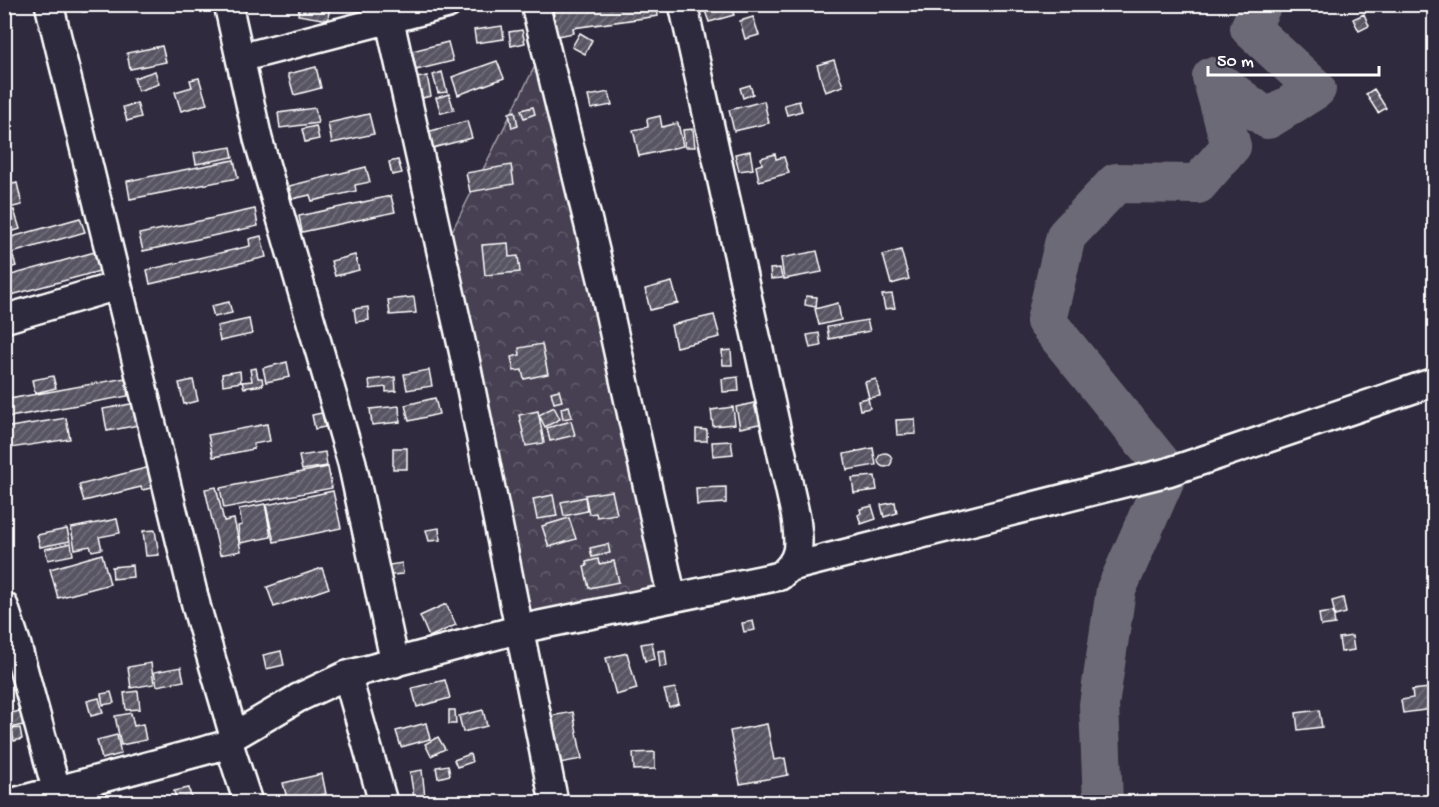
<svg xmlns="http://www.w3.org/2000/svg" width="1439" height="807" viewBox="0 0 1439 807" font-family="'Gochi Hand',sans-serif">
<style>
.forest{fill:url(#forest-crowns);stroke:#a2a0a8;stroke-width:1.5}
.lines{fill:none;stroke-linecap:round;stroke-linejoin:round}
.river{stroke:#6d6a77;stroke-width:40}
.building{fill:url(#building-hatch);stroke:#fff;stroke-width:1.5}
.minor-casing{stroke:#fff;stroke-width:32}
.minor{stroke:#2f2a3d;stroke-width:27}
</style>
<defs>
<pattern id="forest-crowns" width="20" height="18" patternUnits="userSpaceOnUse" patternTransform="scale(1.5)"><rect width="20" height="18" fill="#464152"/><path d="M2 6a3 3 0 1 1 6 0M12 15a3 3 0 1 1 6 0" fill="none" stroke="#625e6c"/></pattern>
<pattern id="building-hatch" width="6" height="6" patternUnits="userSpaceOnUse" patternTransform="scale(1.5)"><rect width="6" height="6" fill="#595564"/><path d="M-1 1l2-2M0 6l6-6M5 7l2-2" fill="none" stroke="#726e7b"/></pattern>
</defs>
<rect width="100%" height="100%" fill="#2f2a3d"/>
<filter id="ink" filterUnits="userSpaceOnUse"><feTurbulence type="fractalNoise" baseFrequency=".0167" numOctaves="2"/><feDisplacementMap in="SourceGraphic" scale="12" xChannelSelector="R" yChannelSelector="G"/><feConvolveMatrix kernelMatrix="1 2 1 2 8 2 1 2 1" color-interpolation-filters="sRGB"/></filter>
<g filter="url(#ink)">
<path class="forest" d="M538,60L658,591L528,613L445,245Z"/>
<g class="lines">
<path class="river" d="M1212,77L1268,119L1316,89L1250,28L1262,4
M1103,802L1099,705L1116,590L1168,472L1046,321L1066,236L1116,183L1198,184L1231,146L1212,77"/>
</g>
<path class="building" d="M82,4H100L101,9L83,12Z
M300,4H330L328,20L298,15Z
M587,4H657L658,16L573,28L574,33L557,36L553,9Z
M714,4H730L734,15L709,22L704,8Z
M1364,14L1369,26L1359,31L1353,19Z
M753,17L759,35L745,39L740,21Z
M502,26L504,39L476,43L474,30Z
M522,30L525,43L511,46L509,32Z
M580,33L592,40L585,54L572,47Z
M448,42L453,61L416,70L412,51Z
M162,46L166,62L130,69L127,53Z
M834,60L843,86L825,92L817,65Z
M497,61L504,78L458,95L452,77Z
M316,67L321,88L294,95L288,74Z
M155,71L159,84L138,91L134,78Z
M442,72L447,92L438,93L433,75Z
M427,76L431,96L422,98L417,78Z
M199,78L207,104L181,111L175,92L192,87L190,80Z
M750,85L753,94L743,98L740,88Z
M1374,89L1386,108L1378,113L1366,94Z
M609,92L612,105L591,109L588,96Z
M449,94L454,110L441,113L436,98Z
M764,101L769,123L734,131L729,110Z
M799,101L802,111L787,115L784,105Z
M137,103L141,117L127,121L123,107Z
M533,107L535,114L524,118L521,110Z
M315,108L318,123L280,128L278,113Z
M515,111L518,126L512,128L509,113Z
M369,114L374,134L332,143L328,123Z
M660,116L662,127L678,123L683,146L639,156L633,130L648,127L647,119Z
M467,121L472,138L432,148L427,132Z
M316,126L319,139L305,142L302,129Z
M693,129L695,147H685L683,130Z
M231,147L233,157L196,164L194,153Z
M750,151L753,169L739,171L735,154Z
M775,154L776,159L784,157L789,173L759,181L756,166L762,164L761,158Z
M234,160L238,178L130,199L127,181Z
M398,160L402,173L392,175L389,162Z
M511,165L514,184L470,192L466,173Z
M366,167L370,182L355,185L356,191L312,201L310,195L292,199L289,186Z
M17,183L22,205L4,209V186Z
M391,196L395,212L302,232L299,216Z
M255,209L258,226L143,251L139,234Z
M14,210L20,229L4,234V213Z
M80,218L85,232L12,253L16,266L4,270V239Z
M261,236L266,257L150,284L147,270L250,246L249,239Z
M508,243L509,257L518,256L520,272L485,275L482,245Z
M102,250L107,269L4,297V277Z
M901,250L909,279L891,284L883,255Z
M817,251L822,272L784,279L781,258Z
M355,255L359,270L335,276L331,261Z
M780,268L782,278L771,279L770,269Z
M672,282L678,303L650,310L645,289Z
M892,294L895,308L885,309L882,295Z
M806,296L817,297L816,307L805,305Z
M414,297L416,313L390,315L388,300Z
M229,302L232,313L214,317L211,306Z
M838,303L841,320L819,325L815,309Z
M368,307L369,320L356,322L354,309Z
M714,315L720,337L676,347L671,325Z
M249,319L252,334L220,341L217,326Z
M867,320L870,331L829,339L827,327Z
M819,333L821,346L810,348L807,335Z
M542,344L548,374L524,379L522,370L514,371L511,357L520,355L519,348Z
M731,350L732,365H723L722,351Z
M287,362L290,377L266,382L263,368Z
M256,368L258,378H262L263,385L244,388L242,382L252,381L250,369Z
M429,370L432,386L407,390L404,374Z
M240,371L241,382L223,385L222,374Z
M53,376L56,388L35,393L32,380Z
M395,377L396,391L386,392V387L370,389L369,380Z
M738,377L739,391L723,392L722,379Z
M125,378L128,396L4,418V400Z
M876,379L880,396L869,398L865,382Z
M193,380L198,401L184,404L179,383Z
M559,390L562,401L554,403L551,392Z
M435,398L439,414L409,421L405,405Z
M868,398L870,408L860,410L858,400Z
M136,403L139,425L107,431L103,409Z
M754,403L756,412L761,411L764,423L740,428L736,407Z
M399,406L400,422L372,425L370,409Z
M569,406L572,417L563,419L561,408Z
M554,407L560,419L545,427L539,415Z
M733,407L735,424L713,426L711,410Z
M538,411L544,443L526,446L519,415Z
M322,413L325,427L315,429L312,415Z
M66,418L70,439L4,449V428Z
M915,419L916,434L897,435L896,420Z
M571,421L575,435L550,441L547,428Z
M267,424L270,441L253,444L254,449L213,457L208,435Z
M696,429L707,430V441H696Z
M731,441L733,454L713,456L712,442Z
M393,448H407V469H393Z
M873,448L876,465L847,470L844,454Z
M325,452L327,466L302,470L299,456Z
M878 460a7 7 0 1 1 14 0a7 7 0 1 1-14 0Z
M154,466L160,486L142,490L141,487L84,501L79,485Z
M328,467L332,488L224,508L220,488Z
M875,476L877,490L854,493L852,478Z
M216,487L224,521L234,519L241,551L220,555L205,489Z
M726,487V503L697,505L696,488Z
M333,491L341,528L274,542L266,505Z
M612,491L617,514L597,517L596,513L589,514L585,495Z
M553,495L557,516L537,519L533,499Z
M585,497L587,511L564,516L561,502Z
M895,502L897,513L884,517L881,505Z
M265,504L271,537L240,543L238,526L242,525L239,509Z
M872,506L876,519L861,524L858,515L861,513L860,509Z
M569,518L576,539L549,547L542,526Z
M117,519L120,533L99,537L102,549L92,551L90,546L75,549L71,528Z
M439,528L440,540L429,541L426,530Z
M67,529L70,541L40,547L37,535Z
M155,530L159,555L146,556L143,531Z
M71,543L73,555L48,560L45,549Z
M608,544L610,553L592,557L590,548Z
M102,554L110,584L58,598L50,569Z
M598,559L599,564L614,561L619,582L589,588L584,567L587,566L586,562Z
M402,563L403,574L391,575L389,565Z
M132,565L133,577L113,579L112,567Z
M322,568L329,588L274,607L267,587Z
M1343,598L1346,613L1335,616L1332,601Z
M446,604L456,625L429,637L420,616Z
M1333,612L1335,624L1321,626L1319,614Z
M753,621L755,630L744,632L742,623Z
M1352,636L1354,650L1341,652L1339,638Z
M652,642L655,659L645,661L641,644Z
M665,650L667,666L660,667L658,651Z
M281,651L284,665L266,669L263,655Z
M627,653L637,689L616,695L606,658Z
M151,663L154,684L131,688L128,667Z
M181,667L184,681L157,686L154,672Z
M445,680L450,698L417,707L412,688Z
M675,688L679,704L669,707L664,690Z
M1429,688L1432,709L1403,713L1401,700L1413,698L1412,690Z
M138,691L140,709L126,710L124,693Z
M111,692L114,703L103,705L101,694Z
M99,698L103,713L91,716L87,701Z
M449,710H455L456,724H449Z
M483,710L487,726L463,732L459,716Z
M1319,710L1322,727L1298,730L1296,713Z
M20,711L23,725L10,728L6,714Z
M573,712L582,759L554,764L545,717Z
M131,713L134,726L143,724L146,740L121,745L115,716Z
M426,723L430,739L401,747L396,731Z
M767,724L774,760L785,758L788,775L740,784L730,731Z
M20,728L22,739L14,741L12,729Z
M117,735L121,754L102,759L97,740Z
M438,737L445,749L431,756L425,744Z
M655,752V769L634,770L633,753Z
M470,754L472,762L457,767L454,760Z
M448,765L450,775L438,778L436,767Z
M422,770L425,797L414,798L410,772Z
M322,774L326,794L288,802L283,783Z
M189,788L192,802H177L174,791Z"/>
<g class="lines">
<g class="minor-casing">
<path id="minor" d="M49,4L197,609L234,736
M228,4L258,139L352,463L395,663
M386,4L465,359L554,802
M535,4L602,279L672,598
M240,58L448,4
M4,319L117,286
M791,567L1168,472L1434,382
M4,606L16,642L57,792L63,802
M347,675L383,802
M229,744L248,802
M14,802L229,744L234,736L298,698L347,675L520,629L780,576C802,558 799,544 796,518L683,4"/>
</g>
<use href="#minor" class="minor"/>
</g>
</g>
<rect width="1439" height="807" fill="none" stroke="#2f2a3d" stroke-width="24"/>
<rect x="12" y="12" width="1415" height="783" fill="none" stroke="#fff" stroke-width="2" filter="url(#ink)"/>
<path d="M1208 66v9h171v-9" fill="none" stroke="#ffffff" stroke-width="3"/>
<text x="1217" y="66" font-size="18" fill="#ffffff" stroke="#2f2a3d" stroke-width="4.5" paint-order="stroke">50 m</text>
</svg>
